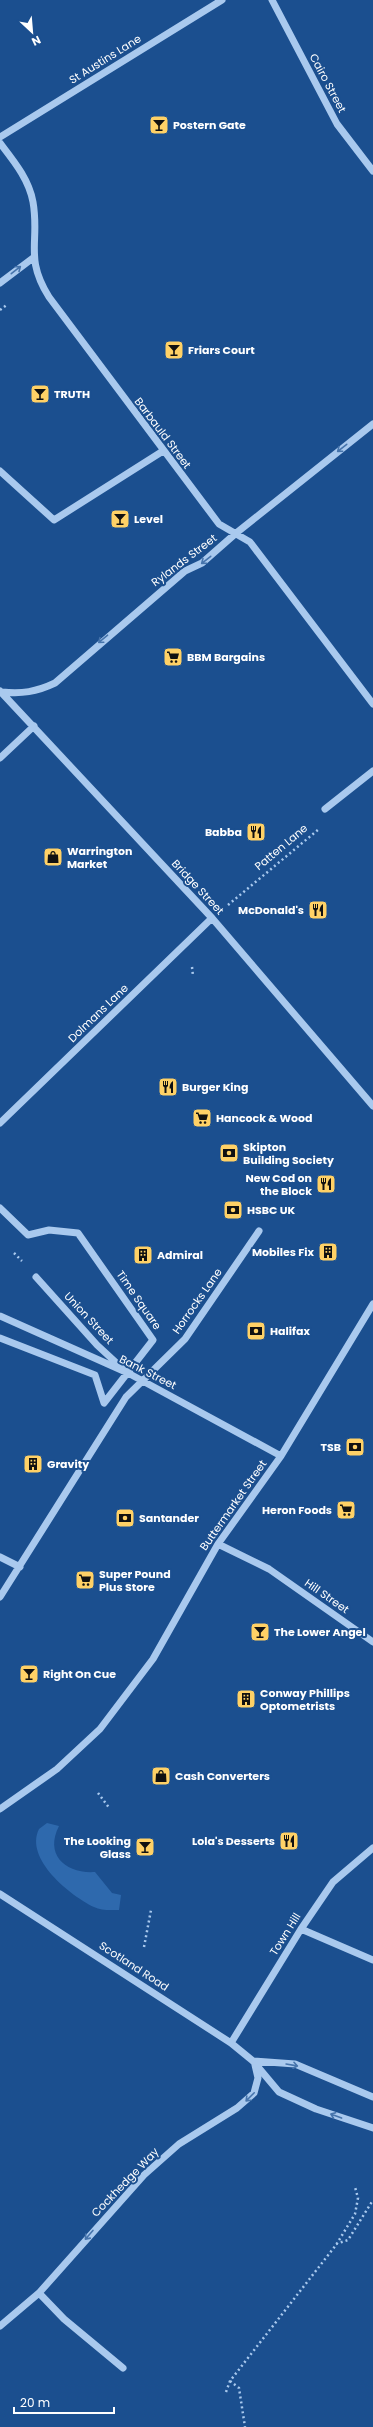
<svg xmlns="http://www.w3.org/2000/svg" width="373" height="2427" viewBox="0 0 373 2427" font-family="Poppins,sans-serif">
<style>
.green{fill:#2e69ad}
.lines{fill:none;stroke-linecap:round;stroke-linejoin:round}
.path{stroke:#a9c9ee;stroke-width:2.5;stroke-dasharray:2 3;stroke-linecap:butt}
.minor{stroke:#a9c9ee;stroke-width:7}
.oneway{stroke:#4674ac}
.labels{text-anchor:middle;stroke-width:4;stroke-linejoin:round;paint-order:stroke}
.street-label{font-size:11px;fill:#fff;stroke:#1b4f8f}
.poi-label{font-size:11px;font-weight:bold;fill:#fff;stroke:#1b4f8f;text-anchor:start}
</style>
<rect width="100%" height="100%" fill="#1b4f8f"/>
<path class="green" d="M47,1823L59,1826C44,1855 66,1874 95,1872L112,1893L121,1895L119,1910C112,1910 101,1911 94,1907C71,1896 24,1859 39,1829Z"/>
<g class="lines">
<path class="path" d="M0,310L8,304
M228,905L319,829
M192,967L193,976
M14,1253L22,1261
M98,1793L110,1809
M144,1947L151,1910
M336,2244L348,2240L373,2200
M230,2381L239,2388L245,2427
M226,2392L230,2381L336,2245L355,2214L358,2198L355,2187"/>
<path class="minor" d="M272,0L337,124L373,171
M0,137L222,0
M0,143C13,160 29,179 33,202C40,242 24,257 49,297L219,524L250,542L373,704
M0,283L33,258
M0,471L54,520L163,451
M0,691L212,918L373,1106
M2,692C22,694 36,692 55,683L185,571L202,563L235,534L373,424
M0,758L34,726
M325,809L373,771
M0,1123L212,918
M0,1208L28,1235L49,1230L78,1233L153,1340L104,1403L95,1375L0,1338
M36,1277L97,1345L123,1369
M0,1316L128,1373L281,1456
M218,1544L269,1569L373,1642
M0,1557L20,1567
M0,1597L126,1397L185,1339L259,1231
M0,1809L57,1769L100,1729L153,1659L218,1544L281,1456L373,1304
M0,1894L231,2043L253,2061L279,2092L316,2109L373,2128
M301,1929L373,1960
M231,2043L301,1929L333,1882L373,1848
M253,2061L295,2064L373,2097
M39,2293L64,2319L123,2368
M0,2326L39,2293L144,2175L179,2144L237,2108L254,2093L258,2078L255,2065"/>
</g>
<defs><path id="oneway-shaft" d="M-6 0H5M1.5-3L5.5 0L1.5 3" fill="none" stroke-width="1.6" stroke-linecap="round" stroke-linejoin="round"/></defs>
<g class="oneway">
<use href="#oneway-shaft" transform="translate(16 270) rotate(-38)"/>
<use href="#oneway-shaft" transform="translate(342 448) rotate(142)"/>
<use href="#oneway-shaft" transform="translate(206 560) rotate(142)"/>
<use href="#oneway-shaft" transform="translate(103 639) rotate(140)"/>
<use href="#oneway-shaft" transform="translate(292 2065) rotate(10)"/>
<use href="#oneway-shaft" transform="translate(250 2097) rotate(135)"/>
<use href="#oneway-shaft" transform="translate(336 2116) rotate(-160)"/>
<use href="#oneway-shaft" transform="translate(89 2235) rotate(131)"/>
</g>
<defs>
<g id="bar-square" transform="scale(1)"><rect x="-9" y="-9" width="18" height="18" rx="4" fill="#ffd166" stroke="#1b4f8f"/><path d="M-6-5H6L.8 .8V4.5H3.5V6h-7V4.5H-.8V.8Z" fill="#111"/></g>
<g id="supermarket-square" transform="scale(1)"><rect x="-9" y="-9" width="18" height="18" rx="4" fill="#ffd166" stroke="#1b4f8f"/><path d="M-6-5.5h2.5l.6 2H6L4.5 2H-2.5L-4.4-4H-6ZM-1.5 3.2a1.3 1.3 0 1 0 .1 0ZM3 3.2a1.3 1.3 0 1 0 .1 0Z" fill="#111"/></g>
<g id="restaurant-square" transform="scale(1)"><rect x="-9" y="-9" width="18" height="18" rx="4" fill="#ffd166" stroke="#1b4f8f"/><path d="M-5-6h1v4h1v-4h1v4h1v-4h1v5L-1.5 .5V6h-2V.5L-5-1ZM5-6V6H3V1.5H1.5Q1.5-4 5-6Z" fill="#111"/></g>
<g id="shop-square" transform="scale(1)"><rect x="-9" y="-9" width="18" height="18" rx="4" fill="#ffd166" stroke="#1b4f8f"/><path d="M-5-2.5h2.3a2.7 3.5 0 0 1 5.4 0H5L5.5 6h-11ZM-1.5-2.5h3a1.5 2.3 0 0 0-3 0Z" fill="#111"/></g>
<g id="bank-square" transform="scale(1)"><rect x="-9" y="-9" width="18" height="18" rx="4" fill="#ffd166" stroke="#1b4f8f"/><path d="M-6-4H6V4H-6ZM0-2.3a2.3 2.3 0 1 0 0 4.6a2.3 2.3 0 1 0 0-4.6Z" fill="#111"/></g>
<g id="building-square" transform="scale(1)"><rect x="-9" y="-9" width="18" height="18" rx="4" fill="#ffd166" stroke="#1b4f8f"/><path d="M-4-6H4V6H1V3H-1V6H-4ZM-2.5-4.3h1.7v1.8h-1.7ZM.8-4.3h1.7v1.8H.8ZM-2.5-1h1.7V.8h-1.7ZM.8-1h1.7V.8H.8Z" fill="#111"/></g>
</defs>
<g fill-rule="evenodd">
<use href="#bar-square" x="159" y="125"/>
<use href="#bar-square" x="174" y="350"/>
<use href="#bar-square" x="40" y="394"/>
<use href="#bar-square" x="120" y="519"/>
<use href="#supermarket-square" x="173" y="657"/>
<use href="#restaurant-square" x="256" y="832"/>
<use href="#shop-square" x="53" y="857"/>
<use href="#restaurant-square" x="318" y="910"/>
<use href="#restaurant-square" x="168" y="1087"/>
<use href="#supermarket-square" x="202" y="1118"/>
<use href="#bank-square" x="229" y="1153"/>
<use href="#restaurant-square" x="326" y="1184"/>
<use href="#bank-square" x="233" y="1210"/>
<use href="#building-square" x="328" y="1252"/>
<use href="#building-square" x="143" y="1255"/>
<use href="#bank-square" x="256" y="1331"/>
<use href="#bank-square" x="355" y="1447"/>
<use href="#building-square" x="33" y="1464"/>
<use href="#supermarket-square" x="346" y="1510"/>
<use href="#bank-square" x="125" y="1518"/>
<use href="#supermarket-square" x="85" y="1580"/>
<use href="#bar-square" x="260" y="1632"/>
<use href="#bar-square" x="29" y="1674"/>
<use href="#building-square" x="246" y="1699"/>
<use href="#shop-square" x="161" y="1776"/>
<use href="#restaurant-square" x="289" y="1841"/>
<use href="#bar-square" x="145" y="1847"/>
</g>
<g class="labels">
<g class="street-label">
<text transform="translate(105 59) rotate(-32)" y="4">St Austins Lane</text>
<text transform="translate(328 83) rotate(62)" y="4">Cairo Street</text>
<text transform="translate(163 433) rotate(53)" y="4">Barbauld Street</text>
<text transform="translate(184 560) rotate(-37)" y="4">Rylands Street</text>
<text transform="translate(281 847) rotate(-40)" y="4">Patten Lane</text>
<text transform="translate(198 887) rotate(47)" y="4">Bridge Street</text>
<text transform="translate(98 1013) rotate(-44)" y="4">Dolmans Lane</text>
<text transform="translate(139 1300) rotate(55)" y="4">Time Square</text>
<text transform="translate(197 1301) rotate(-55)" y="4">Horrocks Lane</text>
<text transform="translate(89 1318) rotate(47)" y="4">Union Street</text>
<text transform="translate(148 1372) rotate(27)" y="4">Bank Street</text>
<text transform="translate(233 1505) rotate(-55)" y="4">Buttermarket Street</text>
<text transform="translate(327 1596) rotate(35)" y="4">Hill Street</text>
<text transform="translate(285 1934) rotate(-58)" y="4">Town Hill</text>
<text transform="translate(134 1966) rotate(33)" y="4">Scotland Road</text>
<text transform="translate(125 2182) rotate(-46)" y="4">Cockhedge Way</text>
</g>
<g class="poi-label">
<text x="173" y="129">Postern Gate</text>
<text x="188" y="354">Friars Court</text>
<text x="54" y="398">TRUTH</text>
<text x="134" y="523">Level</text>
<text x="187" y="661">BBM Bargains</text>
<text x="242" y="836" text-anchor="end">Babba</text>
<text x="67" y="855">Warrington<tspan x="67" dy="13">Market</tspan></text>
<text x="304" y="914" text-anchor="end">McDonald's</text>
<text x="182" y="1091">Burger King</text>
<text x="216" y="1122">Hancock &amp; Wood</text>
<text x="243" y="1151">Skipton<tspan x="243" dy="13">Building Society</tspan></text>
<text x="312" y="1182" text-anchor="end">New Cod on<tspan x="312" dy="13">the Block</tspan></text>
<text x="247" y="1214">HSBC UK</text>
<text x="314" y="1256" text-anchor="end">Mobiles Fix</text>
<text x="157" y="1259">Admiral</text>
<text x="270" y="1335">Halifax</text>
<text x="341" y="1451" text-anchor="end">TSB</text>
<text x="47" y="1468">Gravity</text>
<text x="332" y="1514" text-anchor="end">Heron Foods</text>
<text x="139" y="1522">Santander</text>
<text x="99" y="1578">Super Pound<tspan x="99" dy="13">Plus Store</tspan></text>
<text x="274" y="1636">The Lower Angel</text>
<text x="43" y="1678">Right On Cue</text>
<text x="260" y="1697">Conway Phillips<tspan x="260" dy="13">Optometrists</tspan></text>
<text x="175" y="1780">Cash Converters</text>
<text x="131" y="1845" text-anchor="end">The Looking<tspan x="131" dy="13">Glass</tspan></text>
<text x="275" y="1845" text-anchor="end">Lola's Desserts</text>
</g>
</g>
<g transform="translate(32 32) rotate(154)" stroke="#1b4f8f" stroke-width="3" paint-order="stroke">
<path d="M0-3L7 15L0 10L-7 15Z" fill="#ffffff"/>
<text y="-6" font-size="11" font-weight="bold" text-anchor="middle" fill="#ffffff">N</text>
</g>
<path d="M14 2407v6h100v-6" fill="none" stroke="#ffffff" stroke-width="2"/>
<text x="20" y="2407" font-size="12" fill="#ffffff" stroke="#1b4f8f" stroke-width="3" paint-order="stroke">20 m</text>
</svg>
